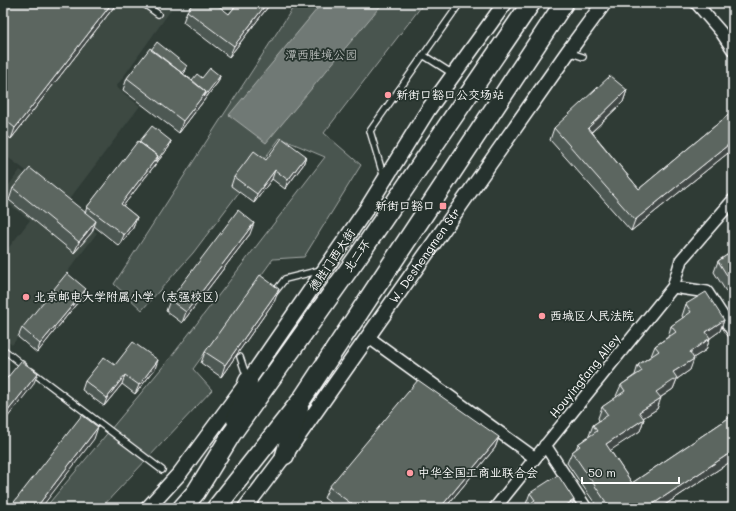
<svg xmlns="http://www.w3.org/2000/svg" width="736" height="511" viewBox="0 0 736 511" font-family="Mali,'LXGW WenKai TC',sans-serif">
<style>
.built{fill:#3c4842}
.green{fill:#4a544f;stroke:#a4aaa7}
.water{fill:#707975;stroke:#a9afac}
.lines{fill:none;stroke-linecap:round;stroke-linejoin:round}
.service-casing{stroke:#fff;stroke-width:8}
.minor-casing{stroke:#fff;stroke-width:14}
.tertiary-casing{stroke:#fff;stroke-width:17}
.trunk-casing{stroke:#fff;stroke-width:21}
.service{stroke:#26332d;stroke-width:5.5}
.minor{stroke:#26332d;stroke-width:11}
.tertiary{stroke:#26332d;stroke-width:14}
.trunk{stroke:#26332d;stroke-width:18}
.wall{fill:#4e5853;stroke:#fff}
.shaded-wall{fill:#404744;stroke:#fff}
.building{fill:#5b6661;stroke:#fff}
.poi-dot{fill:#ff9aa2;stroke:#26332d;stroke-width:1.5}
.labels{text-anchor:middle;stroke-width:3.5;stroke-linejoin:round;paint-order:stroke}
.park-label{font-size:12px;fill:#b7bbb9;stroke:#26332d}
.poi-label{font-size:12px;fill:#fff;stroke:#26332d;text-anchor:start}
.street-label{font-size:12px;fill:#fff;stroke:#26332d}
</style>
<rect width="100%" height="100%" fill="#2f3b35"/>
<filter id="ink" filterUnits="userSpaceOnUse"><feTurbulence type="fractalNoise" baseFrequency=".025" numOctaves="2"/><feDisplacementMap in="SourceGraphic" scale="8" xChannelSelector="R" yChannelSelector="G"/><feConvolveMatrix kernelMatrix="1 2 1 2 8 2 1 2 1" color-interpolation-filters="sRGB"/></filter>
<g filter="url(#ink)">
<path class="built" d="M3,3H162L171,10L116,87L140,106L68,201L3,154Z
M20,170L97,233L12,345L3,338V255L30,220L3,200V193Z"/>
<path class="green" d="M296,3H424L324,133L361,165L304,257L273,259L193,369L212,390L101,508H45L171,357L325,157L280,138L193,253L142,310L114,284Z"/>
<path class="water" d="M322,3H383L266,143L229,115Z"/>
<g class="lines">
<g class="service-casing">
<path id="service" d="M143,3L158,14
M568,52L583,57
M423,55L453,74
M384,178L370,131L460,3
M274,293L285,279L321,270
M3,349L24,366
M240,357L247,378
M31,371L162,470"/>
</g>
<g class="minor-casing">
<path id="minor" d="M696,3L721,32L733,50
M673,287L707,292L733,332
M368,337L535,458
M545,445L586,508
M495,508L673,287L681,260L733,200"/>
</g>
<g class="tertiary-casing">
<g id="tertiary">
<path d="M148,508L180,473L248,381L367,208L428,110L505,3"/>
<path id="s1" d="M245,508L285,455L568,52L604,3"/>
</g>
</g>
<g class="trunk-casing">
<path id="trunk" d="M236,420L248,381
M285,455L299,408
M182,508L196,492L231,435L357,258L531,3
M216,508L302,399L564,3"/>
</g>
<use href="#service" class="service"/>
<use href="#minor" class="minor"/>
<use href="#tertiary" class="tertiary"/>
<use href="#trunk" class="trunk"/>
</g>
<path class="wall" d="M3,3H117L11,139L3,133Z
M238,3H271L229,57L183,22L187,11L229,14Z
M151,50L187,66L185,72L183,74L192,80L202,78L220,76L218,82L179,133L123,90L127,78Z
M627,90L623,102L592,132L639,189L733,111V149L631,231L550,140L554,128Z
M171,141L169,147L123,206L137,217L133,228L119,246L94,226L92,232L74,253L9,200L13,188L85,213L87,207L139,142Z
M306,156L303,165L285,189L272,179L254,203L231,186L234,177L266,160Z
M250,234L182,323L166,311L170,300Z
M733,251V296L730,298L714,272L718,261Z
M82,297L37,353L18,337L22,328Z
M275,300L221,377L201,363L205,352Z
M686,304L724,320L720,331L710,338L706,350L693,358L690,370L677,379L673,389L660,398L657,409L643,418L644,419L640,431L610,450L632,483L733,415V460L660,508H598L567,463L572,452L576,449L578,444L589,436L593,425L599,421L598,418L602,407L617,397L616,396L621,385L635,375L638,365L651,356L655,346L668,337L671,326L683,318L682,316Z
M115,365L155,369L135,394L122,384L104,406L82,390L85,381Z
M499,437L495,448L445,508H337L324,498L329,487Z
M530,493L571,508L527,505L526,504Z"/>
<path class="shaded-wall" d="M112,3H117L11,139L15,128Z
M267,3H271L229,57L234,46Z
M187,66L185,72L176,83L179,77Z
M220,76L218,82L179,133L183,121L206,92Z
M627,90L623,102L584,139L588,128Z
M171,141L169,147L116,215L121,204L158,156Z
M733,141V149L631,231L635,220Z
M306,156L303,165L285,189L288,180Z
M275,170L272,179L254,203L257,194Z
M6,192L3,201V196Z
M137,217L133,228L119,246L124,235Z
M96,221L92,232L74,253L79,242Z
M254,223L250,234L182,323L186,312Z
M86,289L82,297L37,353L40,344Z
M279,289L275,300L221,377L225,365Z
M733,289V296L730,298Z
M724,320L720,331L702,344L706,332Z
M710,338L706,350L685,363L690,352Z
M694,359L690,370L677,379L673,389L652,403L656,392L673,372Z
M158,360L155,369L135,394L139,385Z
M38,373L33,385L3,423V417Z
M125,375L122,384L104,406L107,398Z
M661,398L657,409L635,423L639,412Z
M644,419L640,431L602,456L606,444Z
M98,427L94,439L41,508H36Z
M499,437L495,448L445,508H440Z
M733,451V460L660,508H647Z
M574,500L571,508H562Z"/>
<path class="building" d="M3,3H112L15,128L3,118Z
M193,3H215L229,14L238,3H267L234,46L187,11Z
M157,42L187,66L182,73L151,50Z
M150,48L206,92L183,121L127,78Z
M210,68L220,76L204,97L206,92L192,80L197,74L202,78Z
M610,76L627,90L588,128L639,189L733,111V141L635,220L554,128Z
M152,126L171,141L156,162L158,156L139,142Z
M282,138L306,156L288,180L275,170L257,194L234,177L254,151L266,160Z
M138,141L158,156L121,204L137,217L124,235L87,207Z
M30,168L96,221L79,242L13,188Z
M3,189L6,192L3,196Z
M238,210L254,223L186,312L170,300Z
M733,251V285L718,261Z
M67,273L86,289L40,344L22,328Z
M260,275L279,289L225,365L205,352Z
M706,292L724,320L706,332L710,338L690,352L694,359L673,372L677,378L656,392L661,398L639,412L644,419L606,444L632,483L733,415V451L647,508H610L572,452L580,446L578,444L597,431L593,425L608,415L602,407L625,391L621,385L642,371L638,365L659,351L655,346L676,332L671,326L691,312L686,304Z
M133,342L158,360L139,385L125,375L107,398L85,381L104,357L115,365Z
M21,361L38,373L3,417V383Z
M418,380L499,437L440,508H357L329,487Z
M82,415L98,427L36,508H13L11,506Z
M558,475L574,500L562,508H523L535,500L530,493Z"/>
</g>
<g class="poi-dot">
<circle cx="388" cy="95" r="4"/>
<rect x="439" y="202" width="8" height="8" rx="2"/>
<circle cx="26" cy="297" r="4"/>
<circle cx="542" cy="316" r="4"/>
<circle cx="410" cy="473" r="4"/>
</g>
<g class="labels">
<g class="park-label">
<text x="321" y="59">潭西胜境公园</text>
</g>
<g class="poi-label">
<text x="396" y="99">新街口豁口公交场站</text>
<text x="435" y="210" text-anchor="end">新街口豁口</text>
<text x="34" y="301">北京邮电大学附属小学（志强校区）</text>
<text x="550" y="320">西城区人民法院</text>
<text x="418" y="477">中华全国工商业联合会</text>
</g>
<g class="street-label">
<text transform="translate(357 256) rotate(-55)" y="4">北二环</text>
<text dy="4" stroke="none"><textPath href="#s1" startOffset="310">W. Deshengmen Str</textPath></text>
<text transform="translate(332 260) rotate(-56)" y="4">德胜门西大街</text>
<text transform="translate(585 376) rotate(-51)" y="4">Houyingfang Alley</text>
</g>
</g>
<rect width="736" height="511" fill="none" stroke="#26332d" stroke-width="16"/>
<rect x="8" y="8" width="720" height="495" fill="none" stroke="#fff" stroke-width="1.5" filter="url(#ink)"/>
<path d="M582 477v6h97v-6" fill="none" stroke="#ffffff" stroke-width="2"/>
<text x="588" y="477" font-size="12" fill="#ffffff" stroke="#26332d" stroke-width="3" paint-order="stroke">50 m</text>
</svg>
